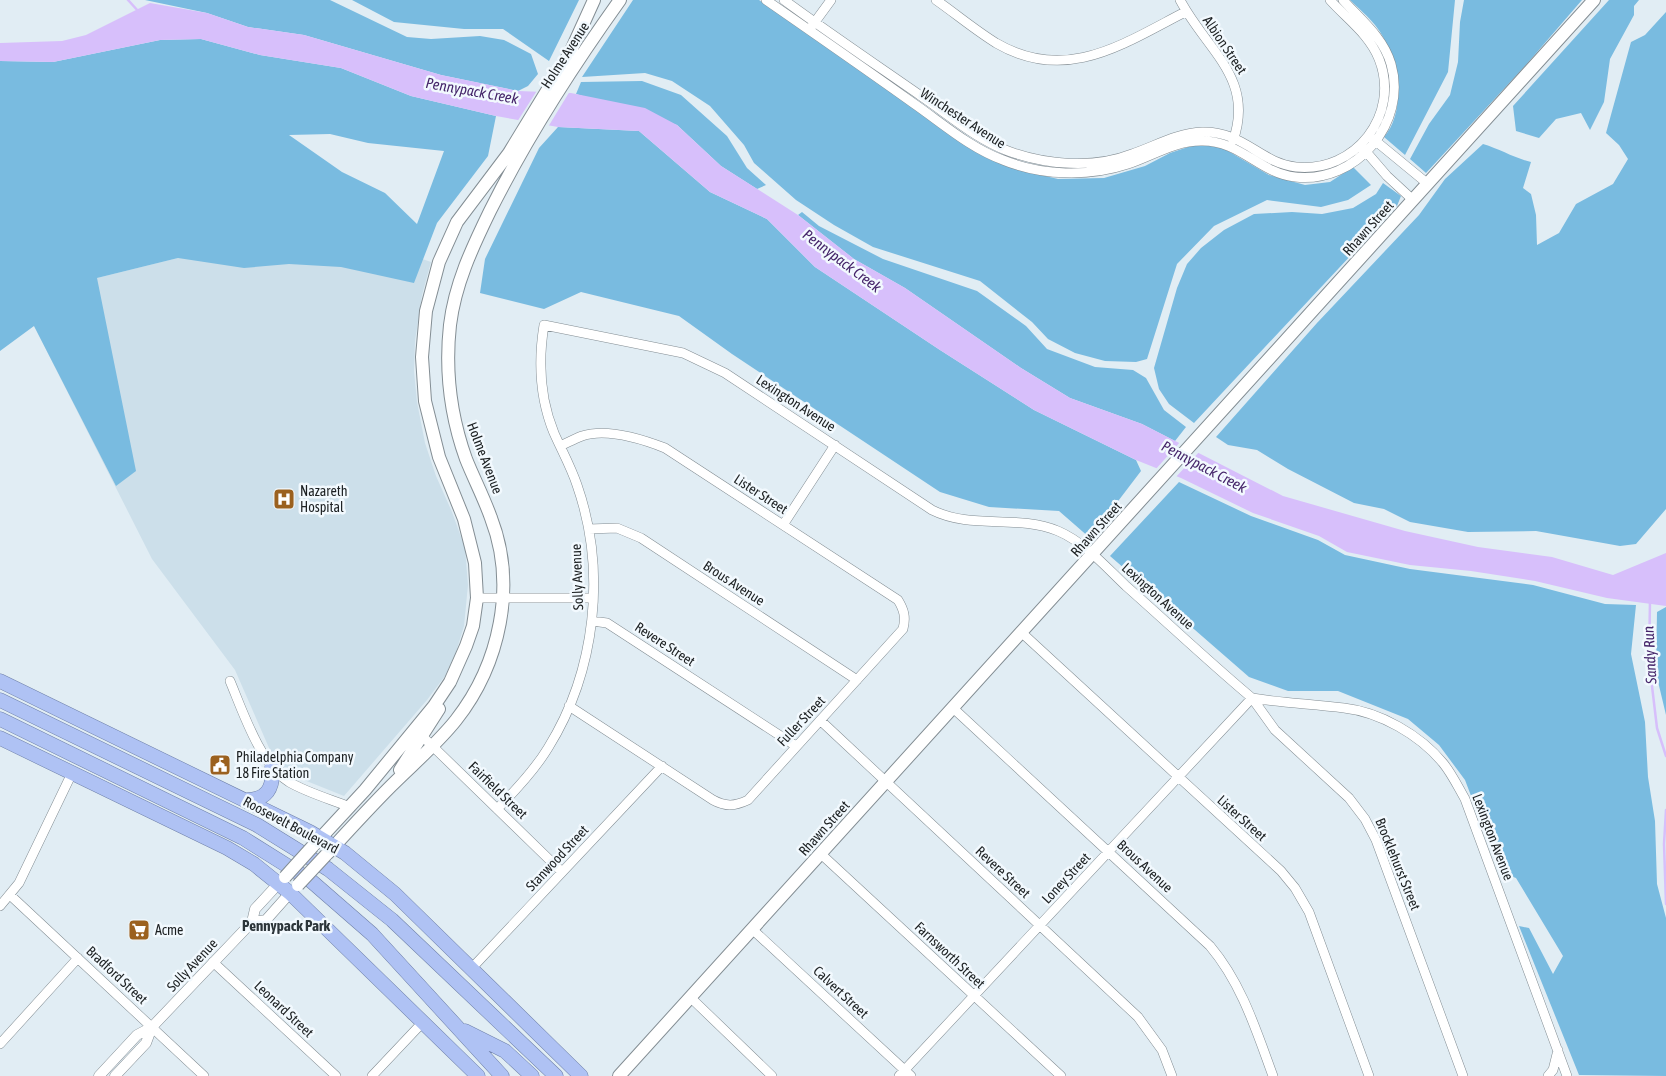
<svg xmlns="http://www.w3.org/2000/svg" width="1666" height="1076" viewBox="0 0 1666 1076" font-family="'Asap Condensed',sans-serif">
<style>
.built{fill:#ccdfea}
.forest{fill:#79bbe0;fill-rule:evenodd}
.water{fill:#d7bffb}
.pier{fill:#e1edf4}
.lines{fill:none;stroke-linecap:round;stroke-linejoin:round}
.stream{stroke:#d7bffb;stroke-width:2.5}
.minor-casing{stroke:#838d93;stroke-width:10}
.tertiary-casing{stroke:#838d93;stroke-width:11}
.secondary-casing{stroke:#838d93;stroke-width:14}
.trunk-casing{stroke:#6f80a9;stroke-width:15}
.minor{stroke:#fff;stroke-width:9}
.tertiary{stroke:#fff;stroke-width:10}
.secondary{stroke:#fff;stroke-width:12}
.trunk{stroke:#afc2f4;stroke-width:14}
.secondary-bridge-casing{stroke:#838d93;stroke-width:14;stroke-linecap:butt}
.secondary-bridge{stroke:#fff;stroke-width:12}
.labels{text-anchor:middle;stroke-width:5;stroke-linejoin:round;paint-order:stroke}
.street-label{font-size:14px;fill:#1c2022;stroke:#f2f9fe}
.poi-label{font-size:14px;fill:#1c2022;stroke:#f2f9fe;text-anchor:start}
.water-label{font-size:15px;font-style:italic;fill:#45256a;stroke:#f2f9fe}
.neighbourhood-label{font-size:15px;font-weight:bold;fill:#2c353a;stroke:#f2f9fe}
</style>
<rect width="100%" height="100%" fill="#e1edf4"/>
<path class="built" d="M319,223L431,262L422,295L415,341L414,371L417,402L425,443L436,476L452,512L465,548L468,585L464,626L456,652L445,676L427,700L344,796L289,774L273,757L235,670L152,559L34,326L97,278Z"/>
<path class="forest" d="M145,0H330L407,37L431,39L480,36L504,40L531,54L538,74L528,86L518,91L441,75L304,35L248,27L207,13Z
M352,0H579L549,61L503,29H464L394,22Z
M633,0H759L935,123L1029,172L1058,179L1104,178L1145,166L1170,153L1197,144L1223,148L1269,175L1305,185L1330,182L1353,167L1371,185L1348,200L1321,207L1267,200L1214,226L1177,264L1147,359L1136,362L1105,361L1075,353L1048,339L1032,322L980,281L873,247L834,225L796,200L754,163L744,145L710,106L672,81L645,73L582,77Z
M1350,0H1455L1448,72L1405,155L1384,137C1409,108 1397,52 1375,25C1368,16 1358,8 1350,0Z
M1464,0H1582L1525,66L1426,173L1410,159L1429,124L1450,95L1458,62L1460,22Z
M1609,0H1639L1634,6V15L1610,59L1604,102L1590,130L1581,113L1556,119L1539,138L1516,131L1513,106Z
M1666,12V509L1636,544L1620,546L1536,531L1468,532L1410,522L1384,509L1354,503L1288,469L1257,450L1228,445L1216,437L1317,323L1419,215L1445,179L1483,144C1500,149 1514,158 1531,162L1523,188L1531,194L1536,215L1537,245L1559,233L1576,204L1613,184L1628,159L1619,145L1606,133L1631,42L1645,35Z
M201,39L260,55L341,68L411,96L496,116L488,156L437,223L414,283L341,267L289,264L244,268L178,258L97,278L136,471L116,486L34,326L0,351V61L53,62L160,40ZM330,134L368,143L444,151L417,224L385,193L342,172L289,135Z
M642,81L681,95L727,136L747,168L766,185L757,189L721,166L677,125L576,94L581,82Z
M558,127L639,131L710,192L767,219L815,267L940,350L1034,410L1136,460L1141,471L1090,538L1059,511L989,507L940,492L732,354L679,316L581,292L544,309L480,293L485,259L539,148Z
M1383,183L1401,196L1397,206L1194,423L1169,404L1159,389L1154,368L1177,288L1187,264L1201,248L1224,230L1254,214L1292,212L1322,214L1353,208L1376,194Z
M802,212L819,226L883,259L977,291L1026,326L1047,349L1095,367L1133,370L1146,378L1164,410L1186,427L1175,441L1142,424L1070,398L1021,368L905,288L854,259L798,215Z
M1179,482L1251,516L1318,540L1345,555L1410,569L1533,585L1605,604L1636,605L1631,654L1645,722L1648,777L1655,821L1657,884L1666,918V1076L1579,1075L1519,926L1529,928L1553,974L1563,956L1516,878L1500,872L1465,780L1439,745L1408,719L1338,691H1288L1249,677L1110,556Z
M1666,607V715L1656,673L1657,612Z"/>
<path class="water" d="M150,3L207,13L248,27L304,35L441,75L518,91L571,93L645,108L677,125L721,166L798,215L854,259L905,288L1021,368L1070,398L1142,424L1283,496L1405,531L1478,547L1552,557L1613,575L1666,553V606L1607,598L1535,581L1471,571L1410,565L1347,552L1319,536L1253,513L1181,478L1136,460L1034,410L940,350L815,267L767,219L710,192L639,131L558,127L496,116L411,96L341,68L260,55L201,39L160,40L53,62L0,61V43L62,41L86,35Z"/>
<path class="pier" d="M538,89L570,91L548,127L517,122Z
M1181,441L1200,451L1175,478L1155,470Z"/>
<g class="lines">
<path class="stream" d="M128,0L139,12
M1650,600L1649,661L1657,728L1666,756
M1666,810L1664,844L1666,904"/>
<g class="minor-casing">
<path id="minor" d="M766,0C815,34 864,68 913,103C942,123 970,148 1003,160C1042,176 1089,177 1128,164C1152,156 1175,141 1201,141C1240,140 1259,173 1295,177C1356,184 1408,123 1391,64C1383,37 1361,20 1343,0
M784,0C829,33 875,64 921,96C949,115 976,139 1008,151C1046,165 1094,169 1132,154C1155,146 1178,133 1202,132C1244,131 1260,163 1296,167C1355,173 1401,115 1379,59C1369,34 1347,19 1330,0
M936,0C956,14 975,30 996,43C1066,84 1123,44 1185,12
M1180,0C1207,51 1255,78 1233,141
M812,26L831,0
M1372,138L1428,184
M1362,147L1387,176L1413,200
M560,446C567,443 574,439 582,436C606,428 642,439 665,448L898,600C904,610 906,617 903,629L748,800C735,806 726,807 713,800L569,706
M783,525L835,445
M589,529L617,528L641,538L857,680
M477,598H593
M592,621L607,623L796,746
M1021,632L1281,871L1295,888L1309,912L1369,1076
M230,681C243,712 260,764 289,782C308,793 330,799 350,807
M953,708L1210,946C1242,984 1256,1030 1273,1076
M821,721L1138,1017L1162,1050L1172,1076
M419,733L562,872
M497,809C516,790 534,771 548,748C596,671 607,571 577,485C571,467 562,451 554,433C540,399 538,362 544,325L683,353L725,373L932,510C972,530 1017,514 1058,531C1084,542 1106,567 1126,586C1168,623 1209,662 1252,698C1283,703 1313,704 1344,708C1380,712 1420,735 1443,763C1452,774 1458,787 1465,799L1567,1076
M821,854L1061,1076
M10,895L204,1076
M0,906L19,883L72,773
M752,929L911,1076
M213,962L336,1076
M471,969L662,766
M690,997L772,1076
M0,1044L78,958
M372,1076L423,1022
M899,1076L1252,698L1275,730L1349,798L1365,819L1376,840L1463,1076
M1548,1076L1553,1070L1558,1050"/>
</g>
<g class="tertiary-casing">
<path id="tertiary" d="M252,922L266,920L290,893
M99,1076L137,1035L152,1027L252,922L255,909L279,883
M115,1076L146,1043L152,1027"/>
</g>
<g class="secondary-casing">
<path id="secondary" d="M400,770L439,709
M315,844L365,790L434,706L450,682L466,646L473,626L477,598L475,563L464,519L439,457L425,401L422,357L426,311L439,262L457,222L509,153L570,53L594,0
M328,853C349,830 369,808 391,786C413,764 437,744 456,720C500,664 517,585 491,518C484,498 474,479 466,459C451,417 445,370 450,325C455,284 472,248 490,211C527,137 572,67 620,0
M619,1076L1594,0"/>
</g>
<g class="trunk-casing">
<path id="trunk" d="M0,681L310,832L345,853L395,894L581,1076
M0,700L257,825L328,869L392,920L556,1076
M0,719L243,838L310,880L372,934L502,1076
M0,738L227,848L254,864L290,893L478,1076
M244,800C267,801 274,788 272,767
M465,1031L505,1051L532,1076"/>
</g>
<use href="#minor" class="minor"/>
<use href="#tertiary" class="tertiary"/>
<use href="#secondary" class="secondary"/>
<use href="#trunk" class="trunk"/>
<g class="secondary-bridge-casing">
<path id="secondary-bridge" d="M285,877L313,846
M298,885L326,855"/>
</g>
<use href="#secondary-bridge" class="secondary-bridge"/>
</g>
<defs>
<g id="hospital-square" transform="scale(1.125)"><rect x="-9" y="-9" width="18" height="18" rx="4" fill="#9b611f" stroke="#f2f9fe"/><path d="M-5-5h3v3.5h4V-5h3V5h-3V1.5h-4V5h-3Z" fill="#fff"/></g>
<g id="civic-square" transform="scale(1.125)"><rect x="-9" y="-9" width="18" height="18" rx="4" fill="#9b611f" stroke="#f2f9fe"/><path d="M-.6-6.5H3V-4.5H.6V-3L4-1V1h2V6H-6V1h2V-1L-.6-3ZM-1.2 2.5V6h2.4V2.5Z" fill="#fff"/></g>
<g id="supermarket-square" transform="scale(1.125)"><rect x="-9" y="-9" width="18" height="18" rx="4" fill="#9b611f" stroke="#f2f9fe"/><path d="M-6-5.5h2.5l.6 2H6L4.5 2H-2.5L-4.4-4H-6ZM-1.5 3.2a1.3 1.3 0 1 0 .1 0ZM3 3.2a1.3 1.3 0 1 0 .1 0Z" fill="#fff"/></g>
</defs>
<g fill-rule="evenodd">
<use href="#hospital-square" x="284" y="499"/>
<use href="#civic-square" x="220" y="765"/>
<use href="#supermarket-square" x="139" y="930"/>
</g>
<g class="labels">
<g class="street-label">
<text transform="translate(1225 45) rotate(56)" y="5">Albion Street</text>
<text transform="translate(565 55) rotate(-57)" y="5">Holme Avenue</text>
<text transform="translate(963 118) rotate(33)" y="5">Winchester Avenue</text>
<text transform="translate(1368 228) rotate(-48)" y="5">Rhawn Street</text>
<text transform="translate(796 403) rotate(33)" y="5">Lexington Avenue</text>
<text transform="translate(485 458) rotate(69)" y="5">Holme Avenue</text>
<text transform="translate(761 494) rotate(33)" y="5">Lister Street</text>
<text transform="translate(1096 529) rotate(-48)" y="5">Rhawn Street</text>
<text transform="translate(577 577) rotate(-92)" y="5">Solly Avenue</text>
<text transform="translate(734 583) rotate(33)" y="5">Brous Avenue</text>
<text transform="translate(1158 596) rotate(42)" y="5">Lexington Avenue</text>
<text transform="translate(665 644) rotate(33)" y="5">Revere Street</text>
<text transform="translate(801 721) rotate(-47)" y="5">Fuller Street</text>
<text transform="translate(498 790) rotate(44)" y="5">Fairfield Street</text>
<text transform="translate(1242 818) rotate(42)" y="5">Lister Street</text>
<text transform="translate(291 825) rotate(28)" y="5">Roosevelt Boulevard</text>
<text transform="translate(824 828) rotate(-48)" y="5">Rhawn Street</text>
<text transform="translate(1493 837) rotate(69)" y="5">Lexington Avenue</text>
<text transform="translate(557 858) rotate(-47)" y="5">Stanwood Street</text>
<text transform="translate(1398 864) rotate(68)" y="5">Brocklehurst Street</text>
<text transform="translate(1145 866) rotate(43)" y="5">Brous Avenue</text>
<text transform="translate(1003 872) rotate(43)" y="5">Revere Street</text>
<text transform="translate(1066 878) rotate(-47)" y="5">Loney Street</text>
<text transform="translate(950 955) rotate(43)" y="5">Farnsworth Street</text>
<text transform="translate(192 965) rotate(-47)" y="5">Solly Avenue</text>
<text transform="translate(117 975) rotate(43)" y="5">Bradford Street</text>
<text transform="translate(841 992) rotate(43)" y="5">Calvert Street</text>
<text transform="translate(284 1009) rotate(43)" y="5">Leonard Street</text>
</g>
<g class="poi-label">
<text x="300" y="496">Nazareth<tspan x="300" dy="16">Hospital</tspan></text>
<text x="236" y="762">Philadelphia Company<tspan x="236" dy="16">18 Fire Station</tspan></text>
<text x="155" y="935">Acme</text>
</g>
<g class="water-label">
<text transform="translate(472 91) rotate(10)" y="5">Pennypack Creek</text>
<text transform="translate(842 261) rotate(37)" y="5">Pennypack Creek</text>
<text transform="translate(1204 467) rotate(28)" y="5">Pennypack Creek</text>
<text transform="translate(1650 655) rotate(-93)" y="5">Sandy Run</text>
</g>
<g class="neighbourhood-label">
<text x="286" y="931">Pennypack Park</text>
</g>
</g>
</svg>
